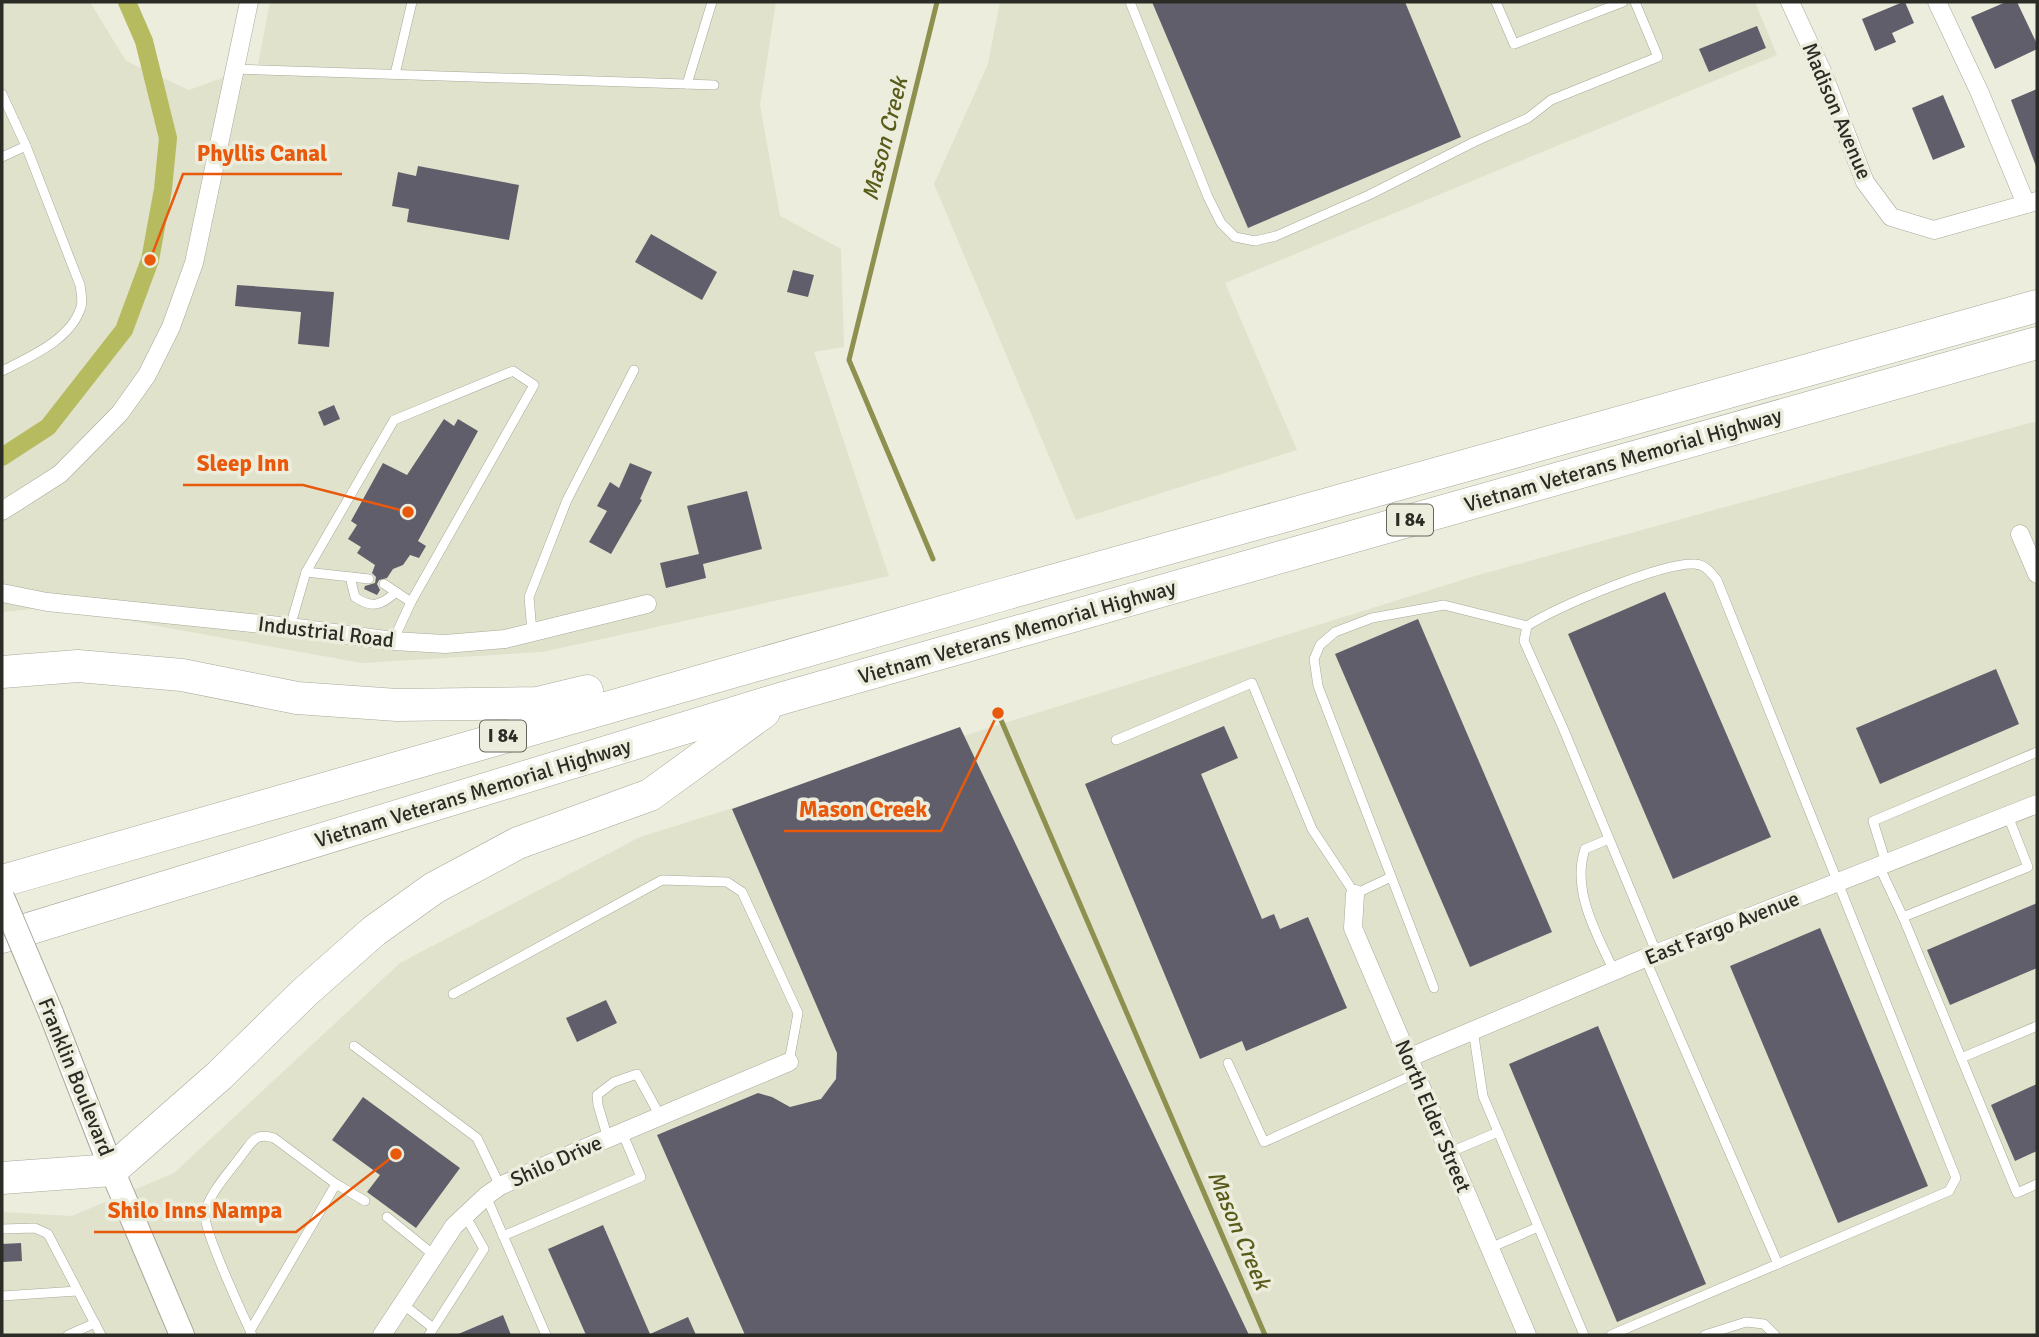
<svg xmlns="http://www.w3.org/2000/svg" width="2039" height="1337" font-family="Signika,sans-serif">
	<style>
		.built { fill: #e0e2cb }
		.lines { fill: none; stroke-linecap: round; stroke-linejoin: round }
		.stream { stroke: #8d904e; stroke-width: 5 }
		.canal { stroke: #b7bb60; stroke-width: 18 }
		.building { fill: #615e6c }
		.lane-casing { stroke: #a7a899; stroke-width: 10 }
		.street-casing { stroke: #a7a899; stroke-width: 19 }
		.secondary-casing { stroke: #a7a899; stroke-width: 26 }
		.highway-casing { stroke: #a7a899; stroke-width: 33 }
		.lane { stroke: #fff; stroke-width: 9 }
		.street { stroke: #fff; stroke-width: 18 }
		.secondary { stroke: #fff; stroke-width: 24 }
		.highway { stroke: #fff; stroke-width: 32 }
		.secondary-bridge-casing { stroke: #a7a899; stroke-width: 26; stroke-linecap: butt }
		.secondary-bridge { stroke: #fff; stroke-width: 24 }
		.labels { text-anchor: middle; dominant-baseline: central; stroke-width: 7; stroke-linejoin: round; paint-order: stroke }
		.shield { fill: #eceddd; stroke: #65665c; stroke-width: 2 }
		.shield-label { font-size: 19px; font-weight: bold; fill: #2b2c25 }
		.street-label { font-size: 21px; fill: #2b2c25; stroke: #eceddd }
		.water-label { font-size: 23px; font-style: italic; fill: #595b19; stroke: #eceddd }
		.leader { fill: none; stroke: #e8590c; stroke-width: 2.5 }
		.callout-dot { fill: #e8590c; stroke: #eceddd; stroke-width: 2.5 }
		.callout-label { font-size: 23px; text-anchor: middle; font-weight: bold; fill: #e8590c; stroke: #eceddd; stroke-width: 7; stroke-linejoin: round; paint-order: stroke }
	</style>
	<rect width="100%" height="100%" fill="#eceddd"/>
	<g class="built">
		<polygon points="2,2 90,2 126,61 189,90 258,65 270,2 776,2 760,105 780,216 841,249 844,347 814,352 889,576 542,652 362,663 53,607 2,612"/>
		<polygon points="1000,2 1755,2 1777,55 1225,283 1297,450 1076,520 934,184 988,64"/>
		<polygon points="2037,421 2037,1335 2,1335 2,1212 72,1216 174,1173 400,963 640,837 1475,576"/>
	</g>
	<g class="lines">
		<g class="stream">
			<polyline points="933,559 849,360 937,2"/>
			<polyline points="998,713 1265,1335"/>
		</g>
		<polyline class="canal" points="2,457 48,427 124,330 150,260 163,189 168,138 144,41 127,2"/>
	</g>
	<g class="building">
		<polygon points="1152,2 1405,2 1461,137 1248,228"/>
		<polygon points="1903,2 1905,2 1914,23 1892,33 1896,42 1875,51 1862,19"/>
		<polygon points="2006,2 2017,2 2037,44 2037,49 1995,69 1971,17"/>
		<polygon points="1757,26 1766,48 1709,72 1699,49"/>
		<polygon points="2037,89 2037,169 2011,100"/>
		<polygon points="1943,95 1965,147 1933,160 1912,108"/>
		<polygon points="418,166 519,185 509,240 407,222 409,209 392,206 398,172 416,176"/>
		<polygon points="651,234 717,272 702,300 635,262"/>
		<polygon points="793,270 814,275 808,297 787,292"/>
		<polygon points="237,285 334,292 329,347 298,344 301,312 235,306"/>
		<polygon points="334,405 340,419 324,426 318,412"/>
		<polygon points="444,419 454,426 458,419 478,431 418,541 426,546 419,558 410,555 403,565 393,569 387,578 379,580 377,584 380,590 377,595 364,589 365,586 375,583 376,577 372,573 375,565 357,553 361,547 348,539 357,525 351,521 383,463 407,475"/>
		<polygon points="630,463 652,472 640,499 642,500 611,554 589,542 607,511 597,506 610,482 619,488"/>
		<polygon points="747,491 762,549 703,564 706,578 666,588 660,563 699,554 687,506"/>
		<polygon points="1665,592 1771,837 1673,879 1568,634"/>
		<polygon points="1418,619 1552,932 1470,967 1335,654"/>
		<polygon points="1996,669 2019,724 1880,784 1856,728"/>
		<polygon points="1224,726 1238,758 1201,774 1262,919 1274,914 1280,929 1308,917 1347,1008 1246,1051 1242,1041 1200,1059 1085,784"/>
		<polygon points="960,727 1249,1335 745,1335 657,1135 758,1093 772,1097 790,1107 821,1099 836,1079 837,1053 732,809"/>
		<polygon points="2037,903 2037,968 1950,1005 1927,950"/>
		<polygon points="1820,928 1928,1186 1838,1223 1730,966"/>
		<polygon points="606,1000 617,1023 577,1042 566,1018"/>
		<polygon points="1598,1026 1706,1284 1617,1322 1509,1064"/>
		<polygon points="2037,1084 2037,1151 2015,1161 1991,1105"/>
		<polygon points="363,1097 460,1168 416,1228 367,1192 380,1175 332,1140"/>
		<polygon points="603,1225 650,1334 688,1317 696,1335 586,1335 548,1249"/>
		<polygon points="21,1243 22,1261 2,1262 2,1244"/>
		<polygon points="503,1315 511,1335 456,1335"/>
	</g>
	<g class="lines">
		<g class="lane-casing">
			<g id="lane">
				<polyline points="1130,2 1208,197 1221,223 1235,237 1255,241 1276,236 1369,195 1474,142 1528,118 1551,100 1658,57 1635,2"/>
				<polyline points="1496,2 1514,44 1623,2"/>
				<polyline points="235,69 714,85"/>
				<polyline points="395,74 412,2"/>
				<polyline points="687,84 712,2"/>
				<polyline points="2,94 26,146"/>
				<path d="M2,157L26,146L80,285C81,292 83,301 81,307C71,340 29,357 2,371"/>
				<polyline points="306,572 369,579"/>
				<path d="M350,577L355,597C372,609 382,605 396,592"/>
				<polyline points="384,584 411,602"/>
				<polyline points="290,627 306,572 394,420 513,371 534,385 411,602 393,641"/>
				<polyline points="532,632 529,597 567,500 634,370"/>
				<polyline points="1116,740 1252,683 1312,829 1355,894 1391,877"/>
				<path d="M1609,839L1585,849C1571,890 1597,935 1614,971"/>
				<polyline points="1886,863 1873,821 2037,752"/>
				<polyline points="1879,866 1903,917 2028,867 2008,816"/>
				<polyline points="1903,917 2017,1193 2037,1184"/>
				<polyline points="1645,958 1778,1264"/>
				<polyline points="1434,988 1318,686 1314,659 1320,645 1335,632 1372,618 1444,605 1527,626"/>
				<polyline points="453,994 662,880 727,882 742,892 798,1013 789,1062"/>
				<polyline points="1473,1030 1483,1096 1584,1335"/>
				<polyline points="354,1046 477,1138 500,1186"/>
				<polyline points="1961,1058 2037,1026"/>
				<polyline points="1228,1063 1264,1142 1415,1074"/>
				<polyline points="608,1139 598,1105 597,1095 614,1082 637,1074 660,1116"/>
				<polyline points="1448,1153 1498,1132"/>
				<polyline points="336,1184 365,1201"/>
				<polyline points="486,1196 546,1335"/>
				<polyline points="387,1217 435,1256"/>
				<polyline points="2,1229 35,1228 48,1234 101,1335"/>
				<polyline points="503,1236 641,1177 622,1132"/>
				<polyline points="1490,1248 1538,1227"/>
				<polyline points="2,1296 77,1291"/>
				<polyline points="404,1305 433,1328"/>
				<path d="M250,1331L336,1184L274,1138C255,1132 252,1142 241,1156C230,1171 206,1197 205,1215C204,1232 243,1315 252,1335"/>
				<polyline points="68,1335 95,1323"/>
				<polyline points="429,1335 484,1249 465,1215"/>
				<path d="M1611,1335L1949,1191L1956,1178L1717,580C1710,572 1706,565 1695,564C1662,562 1557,607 1527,626L1524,641L1563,728L1657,954"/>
				<polyline points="1705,1335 1746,1322 1764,1324 1775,1335"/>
			</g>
		</g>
		<g class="street-casing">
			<g id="street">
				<polyline points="1790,2 1822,71 1865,182 1891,217 1934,230 2037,201"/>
				<polyline points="1937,2 1979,91 2026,204"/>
				<polyline points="2,511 60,474 120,413 147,375 171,327 194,263 249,2"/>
				<polyline points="2020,534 2037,574"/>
				<polyline points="2,593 47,602 290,627 393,641 445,644 505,639 647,604"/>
				<polyline points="1355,894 1353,928 1527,1335"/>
				<polyline points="1408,1058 1645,958 2037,804"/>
				<polyline points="382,1335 454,1226 486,1196 500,1186 578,1151 789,1062"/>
			</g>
		</g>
		<g class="secondary-casing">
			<polyline id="secondary" points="51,1013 112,1170 182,1335"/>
		</g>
		<g class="highway-casing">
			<g id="highway">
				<polyline points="2,672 78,666 182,675 297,698 397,705 537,703 587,691"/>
				<polyline points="2,881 1005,594 2037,306"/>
				<polyline points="2,937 783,698 2037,343"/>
				<polyline points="2,1178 112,1170 220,1075 305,992 374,931 434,888 518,843 650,795 764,712"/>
			</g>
		</g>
		<use href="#lane" class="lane"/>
		<use href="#street" class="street"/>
		<use href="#secondary" class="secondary"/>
		<use href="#highway" class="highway"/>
		<g class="secondary-bridge-casing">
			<polyline id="secondary-bridge" points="2,897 51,1013"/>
		</g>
		<use href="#secondary-bridge" class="secondary-bridge"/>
	</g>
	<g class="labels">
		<g class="shield">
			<rect x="1387" y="504.5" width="46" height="31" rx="5"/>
			<rect x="480" y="720.5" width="46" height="31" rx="5"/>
		</g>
		<g class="shield-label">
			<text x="1410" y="520">I 84</text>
			<text x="503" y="736">I 84</text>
		</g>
		<g class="street-label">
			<text transform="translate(1837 111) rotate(67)">Madison Avenue</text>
			<text transform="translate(1623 460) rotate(-16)">Vietnam Veterans Memorial Highway</text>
			<text transform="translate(326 632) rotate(7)">Industrial Road</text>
			<text transform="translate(1017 632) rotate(-16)">Vietnam Veterans Memorial Highway</text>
			<text transform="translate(473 793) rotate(-17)">Vietnam Veterans Memorial Highway</text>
			<text transform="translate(1722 928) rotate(-22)">East Fargo Avenue</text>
			<text transform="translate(76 1077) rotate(68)">Franklin Boulevard</text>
			<text transform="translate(1433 1116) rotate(67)">North Elder Street</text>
			<text transform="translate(556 1161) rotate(-24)">Shilo Drive</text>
		</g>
		<g class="water-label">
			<text transform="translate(885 139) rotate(-76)">Mason Creek</text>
			<text transform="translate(1239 1230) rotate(67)">Mason Creek</text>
		</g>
	</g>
	<path class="leader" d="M150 260L183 174H342M408 512L303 485H183M998 713L941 831H784M396 1154L296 1232H94"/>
	<g class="callout-dot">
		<circle cx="150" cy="260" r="7"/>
		<circle cx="408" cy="512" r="7"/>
		<circle cx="998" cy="713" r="7"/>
		<circle cx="396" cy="1154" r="7"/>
	</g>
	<g class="callout-label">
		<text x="262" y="161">Phyllis Canal</text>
		<text x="243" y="471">Sleep Inn</text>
		<text x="863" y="817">Mason Creek</text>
		<text x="195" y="1218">Shilo Inns Nampa</text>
	</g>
	<rect width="2039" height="1337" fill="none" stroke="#2b2c25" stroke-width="7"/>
</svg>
